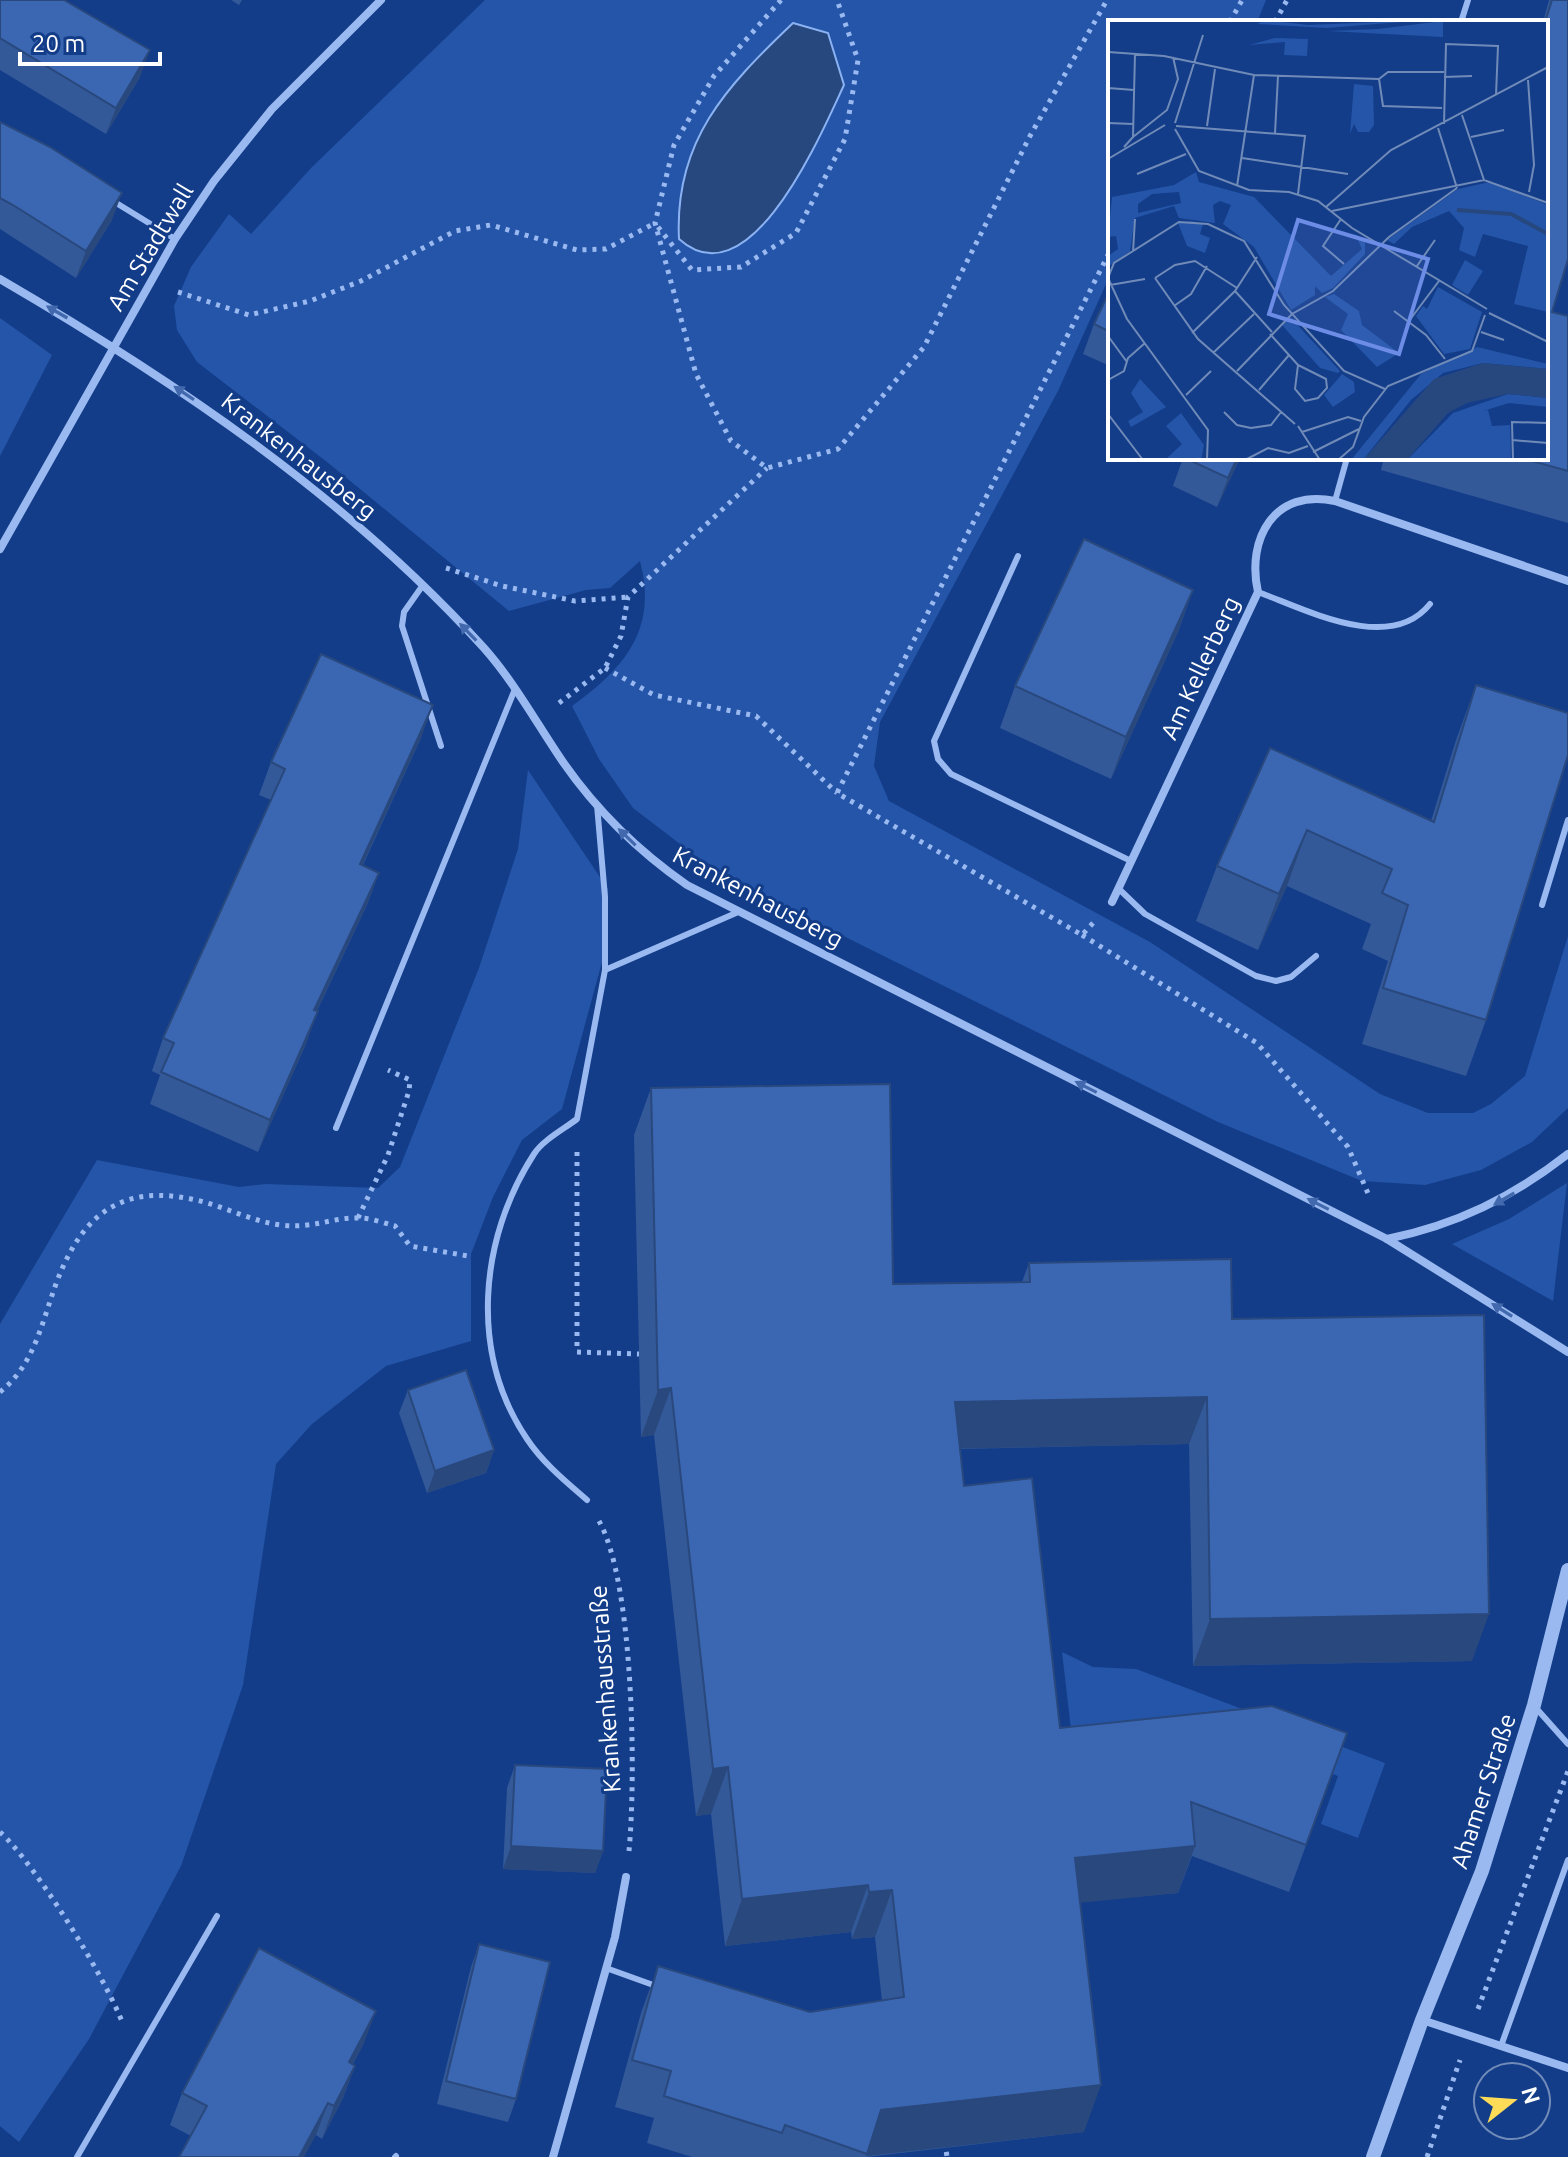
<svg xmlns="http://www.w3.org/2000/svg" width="1568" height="2157" font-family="Ubuntu,sans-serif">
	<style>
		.green { fill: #2555a8 }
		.water { fill: #27477f; stroke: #8bb3f3; stroke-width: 2 }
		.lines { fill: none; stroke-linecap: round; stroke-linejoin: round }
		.path { stroke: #99b9f0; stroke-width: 5; stroke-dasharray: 4 6; stroke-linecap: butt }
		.service { stroke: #99b9f0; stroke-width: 6 }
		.minor { stroke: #99b9f0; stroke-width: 8 }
		.tertiary { stroke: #99b9f0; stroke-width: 14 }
		.wall { fill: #335999 }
		.shaded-wall { fill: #29487d }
		.building { fill: #3b67b2; stroke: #29487d; stroke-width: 2 }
		.oneway { fill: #4268ad }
		.labels { text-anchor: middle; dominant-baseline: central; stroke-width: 6; stroke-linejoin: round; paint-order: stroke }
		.street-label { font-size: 24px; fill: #fff; stroke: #133d89 }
		.inset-river { fill: none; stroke: #27477f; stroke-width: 4 }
		.inset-road { fill: none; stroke: #718bb8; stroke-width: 2 }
		.view { fill: #6c8ce6; fill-opacity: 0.15; stroke: #6c8ce6; stroke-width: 4 }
		.inset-edge { fill: none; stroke: #fff; stroke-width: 4 }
	</style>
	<rect width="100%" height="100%" fill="#133d89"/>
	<g class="green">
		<path d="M485,0H1266L1257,22H1110V275L1058,391L880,722L874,766L889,801L1150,942L1380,1094L1428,1113H1473L1491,1104L1525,1076L1568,936V1108L1532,1142L1481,1170L1425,1185L1362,1181L1218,1122L793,911L697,857L633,808L599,759L572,706C625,668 658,629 640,561L610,588L586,590L509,611L327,462L197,362L177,330L174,306L191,267L229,214L251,234L312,167Z"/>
		<polygon points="0,318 52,355 0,456"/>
		<polygon points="528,770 608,889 602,962 562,1109 522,1140 493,1197 471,1254 471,1341 386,1366 312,1424 276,1464 243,1685 181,1866 89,2039 19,2142 0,2126 0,1324 97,1160 239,1187 266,1184 378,1188 400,1167 479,968 518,849"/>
		<polygon points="1567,1183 1553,1301 1452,1244 1509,1219"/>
		<polygon points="1062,1652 1093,1667 1136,1669 1385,1763 1358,1838 1321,1824 1338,1776 1256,1746 1075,1764"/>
	</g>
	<path class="water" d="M793,23L828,33L844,85C821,134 750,303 679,239C674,141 726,87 793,23Z"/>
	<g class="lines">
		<g class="path">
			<polyline points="781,0 714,76 674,145 655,223 696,374 731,441 767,468 838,449 924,347 1030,136 1107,0"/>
			<polyline points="1230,22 1242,0"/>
			<polyline points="1275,22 1287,0"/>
			<polyline points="658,227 692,270 741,267 796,233 845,139 858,60 837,0"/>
			<polyline points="178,292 249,315 310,301 361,281 455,231 491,225 577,250 606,249 655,223"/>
			<polyline points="446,568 502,586 575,601 628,597"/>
			<polyline points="605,668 654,695 756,716 837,793"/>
			<polyline points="559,703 605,668 621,636 628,597 767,468"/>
			<polyline points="1093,923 1082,935 837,793 1110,251"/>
			<polyline points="1082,935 1257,1043 1348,1147 1370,1198"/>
			<polyline points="577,1152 577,1352 639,1354"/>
			<polyline points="358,1218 388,1155 409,1091 410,1080 388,1070"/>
			<path d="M0,1392C39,1361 43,1312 62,1269C91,1202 136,1184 204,1202C229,1209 255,1222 281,1225C314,1229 332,1217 359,1218C371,1218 384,1223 395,1226L410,1246L468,1256"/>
			<path d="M599,1521C634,1583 636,1778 629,1851"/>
			<path d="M0,1832C36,1865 105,1977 123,2024"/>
			<polyline points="1478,2009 1568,1771"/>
			<polyline points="945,2142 947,2157"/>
			<polyline points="1427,2157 1460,2060"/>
		</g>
		<g class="service">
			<polyline points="1461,22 1468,0"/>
			<polyline points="113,201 175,239"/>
			<polyline points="1335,501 1347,458"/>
			<polyline points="1018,556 934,741 938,759 951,774 1131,861"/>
			<polyline points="423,585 404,612 402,626 441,746"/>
			<path d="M1258,592C1307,610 1390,654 1430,604"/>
			<polyline points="1118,888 1145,914 1256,976 1276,981 1291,977 1316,956"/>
			<polyline points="1542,905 1568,820"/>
			<polyline points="605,970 736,913"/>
			<polyline points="336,1128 515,689"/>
			<path d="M587,1500C565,1481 543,1463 527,1439C469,1353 479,1239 534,1154C543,1140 564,1129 577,1119L605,970V897L597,805"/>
			<polyline points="1536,1708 1568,1744"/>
			<polyline points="606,1968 656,1986"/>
			<polyline points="1501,2046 1568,1860"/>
			<polyline points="77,2157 217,1916"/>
			<polyline points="395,2157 396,2156"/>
		</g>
		<g class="minor">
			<path d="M0,279C175,381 347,497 484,648C515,683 537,724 563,762C597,811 638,851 687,885L1387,1239L1568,1352"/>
			<polyline points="0,549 175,239 214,181 272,109 381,0"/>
			<path d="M1112,902L1258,592C1246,538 1275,488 1335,501L1568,581"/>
			<path d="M1387,1239C1456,1225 1513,1197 1568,1154"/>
			<polyline points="1422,2020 1568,2068"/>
			<polyline points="553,2157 615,1937 626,1877"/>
		</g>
		<polyline class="tertiary" points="1373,2157 1422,2020 1482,1871 1534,1705 1568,1570"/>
	</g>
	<g class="wall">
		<polygon points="0,0 140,77 106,134 0,70"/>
		<polygon points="231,0 242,0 239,5"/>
		<polygon points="1549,0 1568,0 1552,312 1568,316 1568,523 1381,470 1384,458 1546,458 1546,22 1543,22"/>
		<polygon points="0,122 112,220 76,278 0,229"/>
		<polygon points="1110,290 1110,366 1083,354 1094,324"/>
		<polygon points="1183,458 1240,458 1217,507 1173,486"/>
		<polygon points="1193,590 1178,632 1111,779 1000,728 1015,686"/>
		<polygon points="1476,685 1486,1020 1466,1076 1362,1044 1388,961 1362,949 1371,924 1287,886 1258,950 1196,921 1217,866 1270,748 1431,821 1456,740"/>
		<polygon points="421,738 363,865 379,873 367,905 317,1011 306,1044 258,1152 150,1104 160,1075 152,1071 163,1038 271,800 259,795 271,762"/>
		<polygon points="651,1088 893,1284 1022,1282 1029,1263 1232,1319 1472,1661 1193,1666 1189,1444 960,1449 964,1486 1060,1728 1347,1733 1289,1892 1192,1856 1178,1893 1080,1902 1084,2132 866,2157 692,2157 647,2143 654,2118 615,2107 641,2013 658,1966 810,2012 882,2001 875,1937 852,1939 851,1932 725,1946 711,1814 696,1816 654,1435 641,1437 634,1135"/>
		<polygon points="408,1390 494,1450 486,1473 427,1493 399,1413"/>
		<polygon points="515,1765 603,1851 595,1873 503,1869 507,1788"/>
		<polygon points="479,1944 516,2099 508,2122 437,2104 471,1967"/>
		<polygon points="364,2043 353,2064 355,2066 343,2098 322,2139 316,2135 191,2136 170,2125 182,2093"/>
	</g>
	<g class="shaded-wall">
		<polygon points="150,50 140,77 106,134 116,108"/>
		<polygon points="122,193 112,220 76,278 86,251"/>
		<polygon points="1237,458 1240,458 1217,507 1228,478"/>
		<polygon points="1193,590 1178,632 1111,779 1126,737"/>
		<polygon points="433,705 421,738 348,896 360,864"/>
		<polygon points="1307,830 1287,886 1258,950 1279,894"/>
		<polygon points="379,873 367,905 302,1042 314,1010"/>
		<polygon points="318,1011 306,1044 258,1152 270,1120"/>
		<polygon points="671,1388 654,1435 641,1437 658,1390"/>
		<polygon points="1207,1397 1189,1444 938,1449 955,1402"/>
		<polygon points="494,1450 486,1473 427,1493 435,1471"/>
		<polygon points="1489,1614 1472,1661 1193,1666 1210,1619"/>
		<polygon points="728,1767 711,1814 696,1816 713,1769"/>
		<polygon points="511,1846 603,1851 595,1873 503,1869"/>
		<polygon points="1195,1846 1178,1893 1058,1905 1075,1858"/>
		<polygon points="868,1885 851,1932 725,1946 742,1899"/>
		<polygon points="892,1890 875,1937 852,1939 869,1892"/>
		<polygon points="376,2011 364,2043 337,2095 349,2062"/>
		<polygon points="355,2066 343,2098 322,2139 334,2106"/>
		<polygon points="1101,2085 1084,2132 866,2156 881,2110"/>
		<polygon points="328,2103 316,2135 304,2157 299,2157"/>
	</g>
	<g class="building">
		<polygon points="0,0 64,0 150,50 116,108 0,38"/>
		<polygon points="1552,0 1568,0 1568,259 1552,312 1568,316 1568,471 1521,458 1546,458 1545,22"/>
		<polygon points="0,122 50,147 122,193 86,251 13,205 0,198"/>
		<polygon points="1110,290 1110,332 1094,324"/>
		<polygon points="1185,458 1237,458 1228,478"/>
		<polygon points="1084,539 1193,590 1126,737 1015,686"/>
		<polygon points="321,654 433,705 360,864 379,873 314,1010 318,1011 270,1120 161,1072 174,1043 163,1038 285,769 271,762"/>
		<polygon points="1476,685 1568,713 1568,755 1486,1020 1383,988 1408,905 1382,893 1392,869 1307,830 1279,894 1217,866 1270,748 1434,822"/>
		<polygon points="890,1084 893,1284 1030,1282 1029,1263 1231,1259 1232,1319 1484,1315 1489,1614 1210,1619 1207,1397 955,1402 964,1486 1032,1478 1060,1728 1272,1706 1347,1733 1306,1845 1191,1802 1195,1846 1075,1858 1101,2085 881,2110 867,2154 785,2125 782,2133 664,2096 671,2071 632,2060 658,1966 810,2012 904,1997 892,1890 869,1892 868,1885 742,1899 728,1767 713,1769 671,1388 658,1390 651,1088"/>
		<polygon points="466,1370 494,1450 435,1471 408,1390"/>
		<polygon points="515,1765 607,1769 603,1851 511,1846"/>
		<polygon points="479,1944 550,1962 516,2099 446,2081"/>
		<polygon points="259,1948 376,2011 349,2062 355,2066 334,2106 328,2103 299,2157 179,2157 207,2106 182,2093"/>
	</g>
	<defs><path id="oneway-solid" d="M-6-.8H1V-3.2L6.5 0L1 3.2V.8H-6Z" transform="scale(2)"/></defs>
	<g class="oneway">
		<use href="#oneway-solid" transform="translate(57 312) rotate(-150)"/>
		<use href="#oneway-solid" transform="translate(184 393) rotate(-146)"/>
		<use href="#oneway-solid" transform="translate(468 632) rotate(-134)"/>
		<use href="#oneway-solid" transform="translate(627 837) rotate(-136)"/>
		<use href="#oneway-solid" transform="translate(1086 1087) rotate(-153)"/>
		<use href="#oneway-solid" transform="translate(1504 1199) rotate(150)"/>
		<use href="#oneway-solid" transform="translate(1318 1204) rotate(-153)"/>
		<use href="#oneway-solid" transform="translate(1502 1310) rotate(-148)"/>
	</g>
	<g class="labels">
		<g class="street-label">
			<text transform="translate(150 247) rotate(-59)">Am Stadtwall</text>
			<text transform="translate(299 456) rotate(38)">Krankenhausberg</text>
			<text transform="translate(1200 668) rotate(-65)">Am Kellerberg</text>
			<text transform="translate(758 897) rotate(28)">Krankenhausberg</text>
			<text transform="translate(605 1689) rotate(-94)">Krankenhausstraße</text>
			<text transform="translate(1483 1791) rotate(-72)">Ahamer Straße</text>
		</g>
	</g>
	<g transform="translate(1108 20)">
		<rect width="440" height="440" fill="#133d89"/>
		<path d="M158,0L200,5L318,0L219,8L149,4ZM335,1V17L220,11L270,9ZM167,18L200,19L199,36L176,35L177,22L141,25ZM246,64L265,66L266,105L261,112H250L246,104L242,114ZM88,152L91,162L146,177L223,256L254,229L247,214L257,221V234L225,268L214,273L207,266V275L183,290L146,227L115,204L123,185L112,181L105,185L107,203L71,198L66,186L27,198L22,231L0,247V236L10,229L8,216L0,217L4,177L66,165ZM71,172L73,183L30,193V184L44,174ZM382,162L440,185V292L406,284L420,226L375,214L367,237L351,230L356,208L341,191L304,207L286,224L279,220L350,169ZM84,201L95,204L92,214L102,218L97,233L79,226L70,203ZM357,240L375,251L360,275L344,265ZM330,267L374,292L362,329L336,334L308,296L315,286L319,289ZM226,274L251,291L254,305L291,333L269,347L233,310L240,294L217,277ZM183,298L232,351L230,353L212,348L174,305ZM369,327L440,344V349L375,343L335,353L303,380L255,440H243L313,354ZM234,354L246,362L247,372L225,387L216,375ZM32,359L58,387L23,407L20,401L35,392L23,373ZM400,374L440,378V387L401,383L375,391L380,390L384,406L402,405L403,440H299L345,393ZM73,393L96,425L93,440H57L74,424L58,406Z" fill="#2555a8" fill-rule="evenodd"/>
		<path d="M375,343L440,349V378L400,374L359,383L340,393L299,440H255L326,359Z" fill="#27477f"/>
		<path class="inset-river" d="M349,190L403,194L440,214"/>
		<path class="inset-road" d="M186,0H222M0,32L56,36L146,55L271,59M336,57L364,56M271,59L275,86L334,88M271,59L280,52H336M420,60L426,145L421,172M0,68L26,70M354,95L376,160M0,103L25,104M67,103L95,15M336,104L338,24L390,26L388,75M68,106L197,116L190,174M99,106L107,49M330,108L349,168M67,109L91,151L141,170L181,172L210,181L244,208L379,289M167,113L170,56M25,117L59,90L70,59L65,37M363,117L396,110M16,127L25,117L27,33M134,138L240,154M0,139L57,105M29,154L78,134M129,166L146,55M218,187L283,130L440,47M224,191L376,160L440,183M233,199L215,226L236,244M25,232L27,199M309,246L327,220M47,258L90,319L187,404M47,258L67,245L87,241L129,268M2,265L37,259M127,271L164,312M66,286L83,274L99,246M286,291L318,315L337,339M381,293L440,322M301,301L331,261M373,312L396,320M84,313L127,271L149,237M162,314L190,345M0,316L19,342M105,333L146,294M190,345L218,359L219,368L210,378L197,381L187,369ZM129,351L184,294L225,271L281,217L349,168M0,360L16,351L20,338L37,323M151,370L181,335M78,375L103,351M116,392L129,405L143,408L163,405L173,392M0,394L35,440M190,406L212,440M194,412L240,397L253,401M404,420L440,423M205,432L251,409M99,440L100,410L19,299L0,258L6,243L71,202L100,204L136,221L176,285L236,351L277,369M137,440L160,428L181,433L200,426M230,440L245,427L256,397L280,366L364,331L377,295M405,440L404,402L440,403"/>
		<path class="view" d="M190,200L320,239L291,334L161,294Z"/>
		<rect width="440" height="440" class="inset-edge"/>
	</g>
	<g transform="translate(1512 2101) rotate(73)"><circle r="38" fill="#133d89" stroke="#718bb8" stroke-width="2"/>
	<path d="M0-6L14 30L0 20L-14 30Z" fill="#ffdc58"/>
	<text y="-12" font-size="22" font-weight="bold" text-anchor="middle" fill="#ffffff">N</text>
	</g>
	<path d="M20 52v12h140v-12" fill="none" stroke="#ffffff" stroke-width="4"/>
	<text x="32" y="52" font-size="24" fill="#ffffff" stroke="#133d89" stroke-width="6" paint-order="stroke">20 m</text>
</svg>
